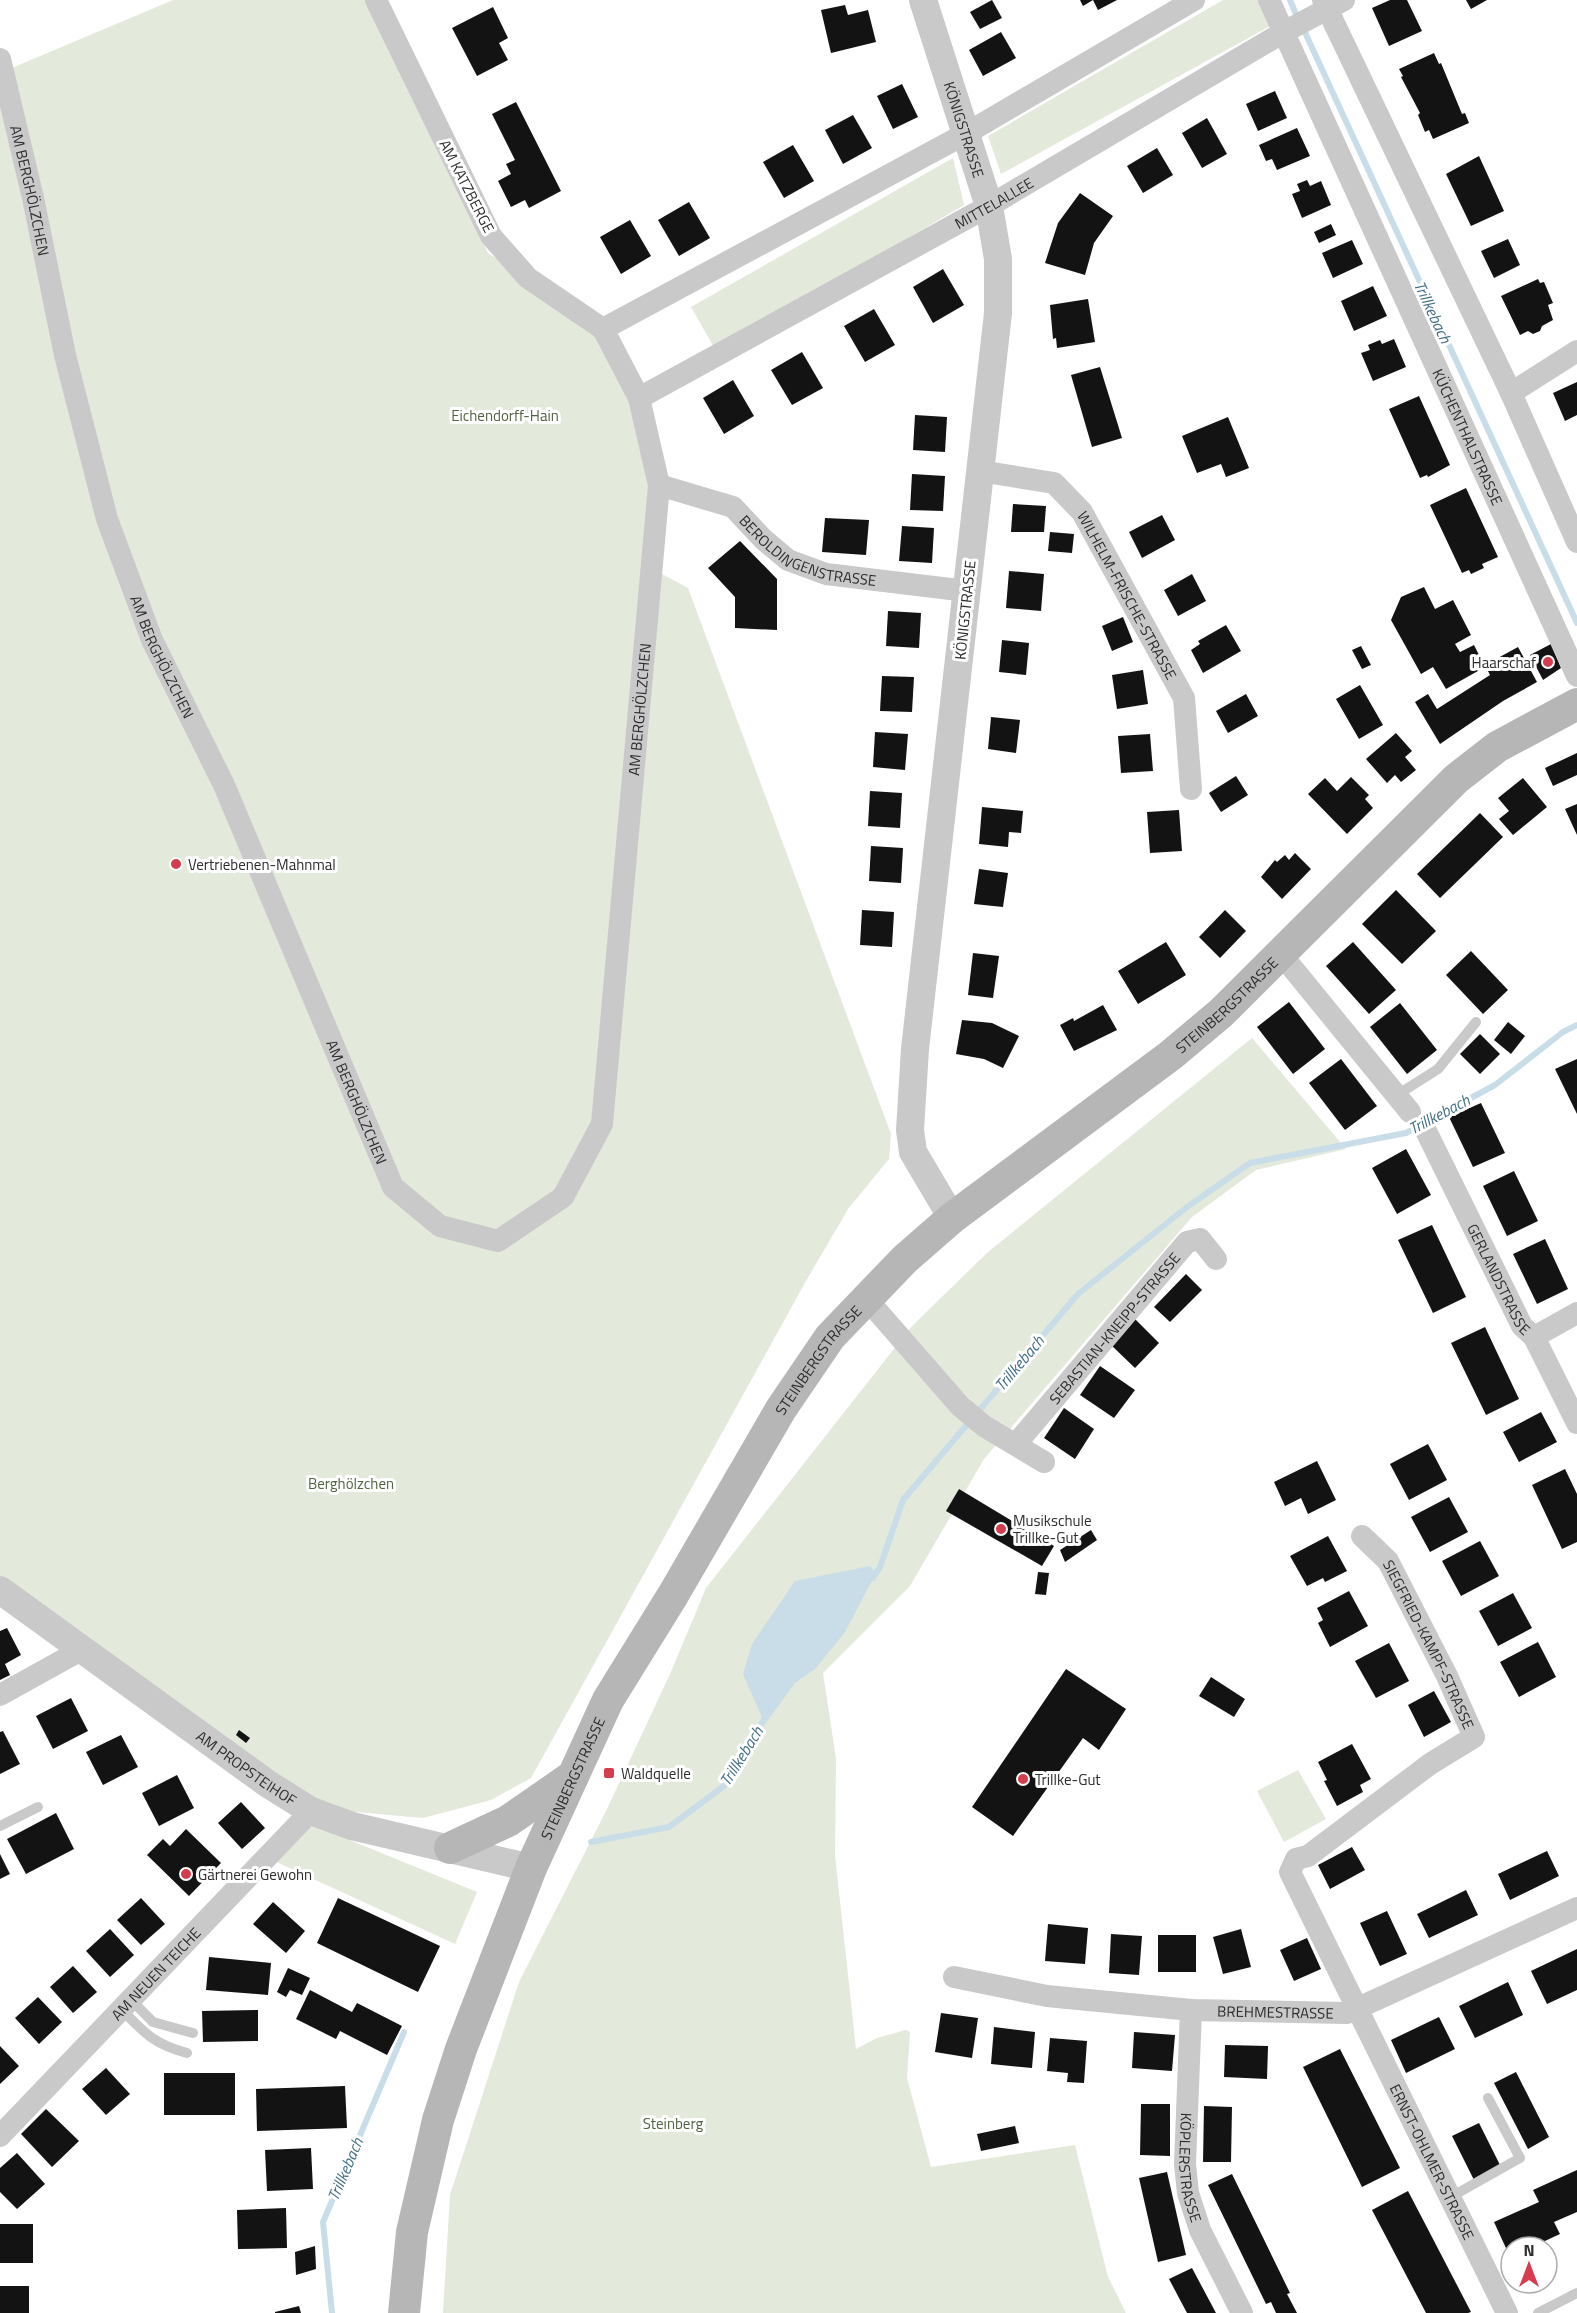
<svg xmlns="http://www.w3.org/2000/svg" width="1577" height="2313" font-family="'Titillium Web',sans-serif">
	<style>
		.green { fill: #e3e9db }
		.water { fill: #c8dde7 }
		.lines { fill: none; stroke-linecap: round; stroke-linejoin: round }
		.stream { stroke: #c8dde7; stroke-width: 6 }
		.building { fill: #131313 }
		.service { stroke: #c9c9c9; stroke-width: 10 }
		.minor { stroke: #c9c9c9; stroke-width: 22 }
		.tertiary { stroke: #c9c9c9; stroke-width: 28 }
		.secondary { stroke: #b6b6b6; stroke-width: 32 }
		.poi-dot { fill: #d53d4f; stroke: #fff; stroke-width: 2 }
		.labels { text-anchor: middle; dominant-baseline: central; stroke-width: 6; stroke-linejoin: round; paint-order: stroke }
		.street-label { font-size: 15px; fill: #2c2c2c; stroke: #fff }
		.park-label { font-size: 15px; fill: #51633e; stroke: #fff }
		.poi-label { font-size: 15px; fill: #2c2c2c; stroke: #fff; text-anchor: start }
		.water-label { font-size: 16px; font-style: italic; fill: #426f86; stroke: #fff }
	</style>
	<rect width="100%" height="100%" fill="#fff"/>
	<g class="green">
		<polygon points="173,0 367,0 440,148 488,253 602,331 638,399 657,486 651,568 688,588 891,1134 889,1159 848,1209 806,1281 531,1778 491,1800 423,1818 322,1809 0,1600 0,73"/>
		<polygon points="1223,0 1259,0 1272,25 1001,174 988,136"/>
		<polygon points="953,158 964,205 716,351 691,307"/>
		<polygon points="1252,1038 1346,1149 1256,1170 1192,1217 984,1459 910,1586 823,1673 836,1759 835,1855 856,2049 877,2038 906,2030 910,2032 907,2078 931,2167 1075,2145 1108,2277 1126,2313 443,2313 450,2195 519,1982 607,1809 670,1674 706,1588 912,1326 988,1252"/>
		<polygon points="1298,1770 1326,1819 1284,1842 1257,1791"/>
		<polygon points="308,1823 477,1892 455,1944 272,1860"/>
	</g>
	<polygon class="water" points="870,1566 876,1573 845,1632 815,1669 795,1683 765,1724 743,1674 752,1644 795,1581"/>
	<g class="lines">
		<g class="stream">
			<polyline points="1290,0 1298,19"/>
			<polyline points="1303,28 1577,623"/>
			<polyline points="977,1413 1078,1294 1187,1207 1250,1163 1406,1133 1495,1085 1563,1032 1577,1025"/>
			<polyline points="873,1578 880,1567 903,1500 970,1421"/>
			<polyline points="591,1842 669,1827 724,1786 766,1716"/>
			<polyline points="332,2313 323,2222 404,2032"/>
		</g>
	</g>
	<g class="building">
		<polygon points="992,0 1002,18 980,29 970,12"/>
		<polygon points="1080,0 1117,0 1098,10 1093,0 1083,6"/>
		<polygon points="1390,0 1407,0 1422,31 1389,46 1372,8"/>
		<polygon points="1466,0 1487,0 1471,9"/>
		<polygon points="845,5 848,15 868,10 876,42 831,53 821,10"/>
		<polygon points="493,7 508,38 499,43 508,60 477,76 452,28"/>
		<polygon points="1001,32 1016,58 983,76 969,50"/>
		<polygon points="1434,53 1439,64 1441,63 1462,114 1465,113 1469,123 1433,139 1429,130 1425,132 1418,115 1420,113 1401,77 1403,76 1399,69"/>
		<polygon points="902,84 918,117 893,129 877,96"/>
		<polygon points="1275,91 1287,118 1258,131 1246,104"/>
		<polygon points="516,102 561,191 529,208 525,200 511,207 498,181 511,174 506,164 515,160 492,114"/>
		<polygon points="853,115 872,148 843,164 825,130"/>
		<polygon points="1207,118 1227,154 1202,168 1182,133"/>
		<polygon points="1297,128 1310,156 1277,170 1272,159 1266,161 1259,145"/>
		<polygon points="793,145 814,181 784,198 763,162"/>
		<polygon points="1157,148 1173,175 1143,193 1127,166"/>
		<polygon points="1479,156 1504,211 1471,226 1446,174"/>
		<polygon points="1307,180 1310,186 1321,181 1331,205 1302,218 1292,194 1300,191 1297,184"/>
		<polygon points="1080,193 1113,216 1094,243 1085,275 1045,263 1058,223"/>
		<polygon points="689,202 710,238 679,256 658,220"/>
		<polygon points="630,220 651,256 621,274 600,237"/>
		<polygon points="1331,224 1336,235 1319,243 1314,232"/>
		<polygon points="1508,239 1520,265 1494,278 1481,251"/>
		<polygon points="1352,240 1363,264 1333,278 1322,253"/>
		<polygon points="943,269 964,305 933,323 913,287"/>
		<polygon points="1538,279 1540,283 1544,282 1553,303 1548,305 1553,320 1542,326 1540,331 1533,334 1528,331 1520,335 1501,296"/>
		<polygon points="1373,286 1387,316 1354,331 1341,301"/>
		<polygon points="1088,299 1095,342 1057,348 1056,338 1053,339 1050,305"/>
		<polygon points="874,309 895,345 865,362 844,326"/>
		<polygon points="1394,339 1406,367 1373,381 1361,353 1370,350 1368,345 1380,340 1382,344"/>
		<polygon points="802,352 823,388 792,405 771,370"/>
		<polygon points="1100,367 1122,438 1092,447 1071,375"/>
		<polygon points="733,380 754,416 724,434 703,398"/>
		<polygon points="1577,382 1577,415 1565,421 1553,393"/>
		<polygon points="1419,396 1450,465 1428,477 1427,475 1420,478 1389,409"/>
		<polygon points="915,415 947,417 945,452 913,450"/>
		<polygon points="1228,417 1249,468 1226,477 1221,464 1197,473 1182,436"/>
		<polygon points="912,474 945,476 943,511 910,510"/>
		<polygon points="1466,488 1498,557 1482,564 1484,568 1471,574 1469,570 1462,573 1430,505"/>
		<polygon points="1013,504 1046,506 1044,532 1011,532"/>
		<polygon points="1162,515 1175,540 1142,558 1129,532"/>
		<polygon points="825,518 869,520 866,555 822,552"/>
		<polygon points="902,526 934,528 932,563 899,561"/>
		<polygon points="1050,532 1074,534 1072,553 1048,551"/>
		<polygon points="740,541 777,579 777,630 735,628 735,597 708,568"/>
		<polygon points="1009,571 1044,574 1041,611 1006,608"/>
		<polygon points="1192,574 1206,601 1178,616 1164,590"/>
		<polygon points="1424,587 1435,609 1453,600 1471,635 1455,644 1460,652 1474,645 1485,667 1446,689 1433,667 1421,674 1391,620 1401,597"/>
		<polygon points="888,611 921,613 919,648 886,646"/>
		<polygon points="1123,617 1133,642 1112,651 1102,626"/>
		<polygon points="1226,625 1241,651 1203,673 1191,650 1200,644 1198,641"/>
		<polygon points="1002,640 1029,643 1026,675 999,672"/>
		<polygon points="1551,644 1561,668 1543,680 1530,655"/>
		<polygon points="1361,646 1371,665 1362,669 1352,650"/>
		<polygon points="1518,647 1537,682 1503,701 1440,744 1415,702 1428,694 1437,709 1490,675 1485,665"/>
		<polygon points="1143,670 1148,704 1117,709 1112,675"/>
		<polygon points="882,676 914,677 912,712 880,711"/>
		<polygon points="1360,685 1383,725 1359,739 1336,699"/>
		<polygon points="1246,694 1258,716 1228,733 1216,711"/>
		<polygon points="991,717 1020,720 1016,753 988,749"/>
		<polygon points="875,732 908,734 905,770 873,767"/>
		<polygon points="1396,733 1412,751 1405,757 1416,770 1401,782 1395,775 1387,783 1366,759"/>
		<polygon points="1150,734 1153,771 1121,773 1118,736"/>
		<polygon points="1577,753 1577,775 1553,786 1545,768"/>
		<polygon points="1236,776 1248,795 1221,812 1209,793"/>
		<polygon points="1351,777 1369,795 1365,799 1373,808 1347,834 1308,794 1325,778 1337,791"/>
		<polygon points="1523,778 1547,807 1513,835 1499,819 1509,811 1498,798"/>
		<polygon points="870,791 902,793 900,828 868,826"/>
		<polygon points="1577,804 1577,835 1565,809"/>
		<polygon points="982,807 1023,811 1021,833 1009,832 1008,847 979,844"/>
		<polygon points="1179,810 1182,851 1150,853 1147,812"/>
		<polygon points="1480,813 1503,837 1440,898 1417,874"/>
		<polygon points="871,846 903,848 901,883 869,881"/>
		<polygon points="1295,853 1311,869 1282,899 1261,877 1275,860 1277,862 1285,855 1289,860"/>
		<polygon points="979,869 1008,873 1003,907 974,904"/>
		<polygon points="1396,890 1436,931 1402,964 1362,924"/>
		<polygon points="862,910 894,912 892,947 860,945"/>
		<polygon points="1225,910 1246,931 1220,958 1199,937"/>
		<polygon points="1166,942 1186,975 1138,1004 1118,971"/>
		<polygon points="1353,942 1396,990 1369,1014 1326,966"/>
		<polygon points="1471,951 1508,990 1483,1014 1446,975"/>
		<polygon points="973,953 999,956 993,998 968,995"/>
		<polygon points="1289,1002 1325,1049 1293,1074 1257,1027"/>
		<polygon points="1400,1003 1437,1050 1407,1074 1370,1027"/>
		<polygon points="1103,1005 1117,1030 1074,1051 1060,1025 1073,1018 1074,1021"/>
		<polygon points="962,1020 992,1023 1019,1036 1003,1068 984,1059 956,1054"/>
		<polygon points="1508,1022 1525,1036 1511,1054 1494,1040"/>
		<polygon points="1480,1034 1500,1054 1480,1074 1460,1054"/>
		<polygon points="1341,1059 1377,1106 1345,1130 1309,1083"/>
		<polygon points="1577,1059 1577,1114 1555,1069"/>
		<polygon points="1481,1103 1505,1153 1473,1167 1449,1117"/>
		<polygon points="1406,1149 1431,1195 1397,1214 1372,1168"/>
		<polygon points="1514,1171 1538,1221 1507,1236 1483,1186"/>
		<polygon points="1432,1225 1466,1297 1433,1313 1398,1240"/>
		<polygon points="1545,1239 1568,1289 1537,1304 1513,1254"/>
		<polygon points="1186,1274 1202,1290 1170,1322 1154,1307"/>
		<polygon points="1135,1319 1159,1343 1135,1368 1110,1344"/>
		<polygon points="1485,1327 1519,1399 1486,1415 1451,1343"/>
		<polygon points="1100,1366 1135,1390 1114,1418 1080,1395"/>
		<polygon points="1064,1408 1094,1429 1075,1459 1044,1438"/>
		<polygon points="1541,1412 1557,1442 1519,1462 1503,1432"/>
		<polygon points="1428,1444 1447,1480 1409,1500 1390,1464"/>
		<polygon points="1317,1461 1336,1500 1308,1514 1301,1498 1285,1506 1274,1482"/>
		<polygon points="1565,1469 1577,1494 1577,1542 1562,1549 1532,1485"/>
		<polygon points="959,1489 1054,1546 1042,1566 946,1511"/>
		<polygon points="1449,1497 1468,1532 1430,1552 1411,1517"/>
		<polygon points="1091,1530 1097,1540 1065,1562 1060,1550"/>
		<polygon points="1328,1536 1347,1571 1325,1582 1323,1578 1307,1586 1290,1556"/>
		<polygon points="1480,1541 1499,1576 1461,1596 1442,1561"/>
		<polygon points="1038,1572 1049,1573 1046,1595 1035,1594"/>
		<polygon points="1349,1591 1368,1626 1330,1647 1318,1623 1323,1620 1317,1608"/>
		<polygon points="1513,1593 1532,1628 1498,1646 1479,1611"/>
		<polygon points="7,1628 21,1655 5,1664 10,1675 0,1680 0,1631"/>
		<polygon points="1538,1642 1556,1677 1519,1697 1500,1662"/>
		<polygon points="1389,1643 1409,1681 1376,1698 1355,1661"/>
		<polygon points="1066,1669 1126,1709 1099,1750 1083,1738 1013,1836 972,1807"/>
		<polygon points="1211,1677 1245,1699 1234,1717 1199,1696"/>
		<polygon points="1434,1691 1451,1722 1424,1737 1408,1705"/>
		<polygon points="71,1698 88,1731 53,1749 36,1716"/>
		<polygon points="239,1730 250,1738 246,1743 236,1735"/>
		<polygon points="3,1731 20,1764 0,1774 0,1732"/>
		<polygon points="121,1735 138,1767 103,1785 86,1752"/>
		<polygon points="1352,1744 1371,1779 1360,1785 1363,1792 1337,1806 1324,1781 1327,1780 1318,1762"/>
		<polygon points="177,1775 194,1808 159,1826 142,1793"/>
		<polygon points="241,1802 265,1828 242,1849 218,1823"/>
		<polygon points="56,1813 74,1849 26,1874 7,1839"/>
		<polygon points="186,1829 221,1863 189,1896 147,1855 163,1839 170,1846"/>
		<polygon points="1352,1847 1365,1870 1330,1889 1318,1865"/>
		<polygon points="1547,1851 1559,1876 1510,1900 1498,1874"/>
		<polygon points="0,1854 10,1874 0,1879"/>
		<polygon points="1466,1890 1478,1915 1429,1938 1417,1914"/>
		<polygon points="141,1898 165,1924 141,1945 117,1920"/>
		<polygon points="338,1898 440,1946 418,1992 317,1943"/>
		<polygon points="273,1902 305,1931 286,1953 253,1924"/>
		<polygon points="1387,1911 1407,1954 1380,1966 1360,1923"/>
		<polygon points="1048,1924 1088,1928 1085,1964 1045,1961"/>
		<polygon points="110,1929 134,1955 110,1977 86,1951"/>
		<polygon points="1241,1929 1251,1967 1223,1974 1213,1937"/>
		<polygon points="1111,1934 1142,1936 1139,1975 1109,1973"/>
		<rect x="1158" y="1935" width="38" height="37"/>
		<polygon points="1307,1938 1321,1969 1294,1981 1280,1950"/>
		<polygon points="1577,1949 1577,1990 1547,2004 1531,1971"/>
		<polygon points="209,1957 271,1963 268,1995 206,1990"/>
		<polygon points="73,1966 97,1992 73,2013 50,1987"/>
		<polygon points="288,1968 310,1978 302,1995 290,1990 286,1997 277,1992"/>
		<polygon points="1508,1982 1523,2015 1475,2038 1459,2006"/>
		<polygon points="310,1990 352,2012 357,2003 402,2026 387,2055 340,2031 336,2039 296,2019"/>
		<polygon points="38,1997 62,2022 39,2044 15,2018"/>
		<polygon points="258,2010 258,2041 203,2042 202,2011"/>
		<polygon points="941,2013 978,2018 972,2058 935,2052"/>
		<polygon points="1439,2017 1455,2049 1406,2073 1391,2040"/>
		<polygon points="994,2027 1035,2032 1032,2068 991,2064"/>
		<polygon points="1134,2032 1175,2035 1172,2071 1132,2068"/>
		<polygon points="1050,2038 1087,2041 1084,2083 1067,2082 1068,2073 1047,2071"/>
		<polygon points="1225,2045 1268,2046 1267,2079 1224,2077"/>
		<polygon points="0,2046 19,2066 0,2084"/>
		<polygon points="1340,2049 1400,2168 1362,2187 1303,2067"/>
		<polygon points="106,2068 130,2094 106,2115 82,2089"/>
		<polygon points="1516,2072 1549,2137 1528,2149 1494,2083"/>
		<rect x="164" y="2073" width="71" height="42"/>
		<polygon points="345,2086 347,2128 257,2131 256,2089"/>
		<polygon points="1141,2104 1170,2104 1170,2156 1140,2155"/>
		<polygon points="1204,2106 1232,2107 1231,2162 1203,2162"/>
		<polygon points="46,2109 79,2141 52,2167 21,2134"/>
		<polygon points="1479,2123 1501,2167 1474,2180 1452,2136"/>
		<polygon points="1015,2126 1019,2143 981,2151 977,2134"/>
		<polygon points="311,2148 313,2189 267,2191 265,2150"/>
		<polygon points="17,2153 45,2184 17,2209 0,2192 0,2168"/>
		<polygon points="1577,2170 1577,2212 1554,2222 1560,2234 1532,2247 1511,2247 1511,2259 1494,2222 1539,2202 1533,2190"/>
		<polygon points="1167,2172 1186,2255 1158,2262 1139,2178"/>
		<polygon points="1232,2174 1290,2293 1287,2294 1297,2313 1276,2313 1271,2302 1266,2304 1208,2185"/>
		<polygon points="1408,2191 1471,2312 1468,2313 1426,2313 1372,2210"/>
		<polygon points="286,2208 287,2248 238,2249 237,2210"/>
		<rect x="0" y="2224" width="33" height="39"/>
		<polygon points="315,2246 316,2269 296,2275 295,2252"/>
		<polygon points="1192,2268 1216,2313 1187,2313 1169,2279"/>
		<rect x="0" y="2286" width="29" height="27"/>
		<polygon points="299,2306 301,2313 275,2313 275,2312"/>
	</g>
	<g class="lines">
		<g class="service">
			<polyline points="1397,1095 1438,1069 1476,1022"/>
			<polyline points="0,1826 38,1807"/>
			<polyline points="130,1999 153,2022 193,2033"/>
			<path d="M121,2009C145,2033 153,2044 187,2053"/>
			<polyline points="1449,2198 1520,2158 1488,2098"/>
			<polyline points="1538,2313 1577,2293"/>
		</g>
		<g class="minor">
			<path id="s1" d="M1269,0L1577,676"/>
			<polyline points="1323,0 1511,393 1577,542"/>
			<path id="s2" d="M0,59L33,198L65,355L107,519L152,640L224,785L393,1187L440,1226L498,1241L563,1197L602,1124L659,485L639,398L603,329L528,278L491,236L376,0"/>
			<polyline points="603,329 967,133 1194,0"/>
			<polyline points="1511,393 1577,351"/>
			<path id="s3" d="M639,398L989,206L1284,32L1344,0"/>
			<path id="s4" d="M980,471L1054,483L1082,512L1184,698L1191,789"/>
			<path id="s5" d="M659,485L733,507L763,539L788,560L826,574L967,591"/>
			<polyline points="1281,954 1410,1112"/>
			<path id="s6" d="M1426,1131L1522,1326L1534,1337L1577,1423"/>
			<polyline points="865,1297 960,1406 984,1426 1044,1462"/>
			<polyline points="1534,1337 1577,1313"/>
			<path id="s7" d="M1016,1444L1187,1242L1200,1239L1216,1259"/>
			<path id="s8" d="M1362,1536L1388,1561L1447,1676L1474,1737L1430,1764L1308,1856L1296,1859L1290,1872L1507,2313"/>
			<polyline points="0,1695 83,1649"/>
			<path id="s9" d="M954,1977L1047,1996L1191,2010L1347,2013L1577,1908"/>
			<path id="s10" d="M1191,2010L1185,2164L1188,2193L1200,2230L1242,2313"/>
			<path id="s11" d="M0,2136L311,1811"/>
		</g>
		<g class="tertiary">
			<path id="s12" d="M923,0L989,206L998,259V313L915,1049L910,1130L913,1152L952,1218"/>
			<path id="s13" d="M0,1590L268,1784L311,1811L352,1826L531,1868"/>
		</g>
		<g class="secondary">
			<polyline points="450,1848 508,1821 573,1776"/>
			<path id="s14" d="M404,2313L412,2232L438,2120L461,2049L531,1868L608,1700L673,1595L781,1409L830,1337L905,1259L952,1218L1171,1055L1221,1013L1456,779L1497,747L1577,704"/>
		</g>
	</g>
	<g class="poi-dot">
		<circle cx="1548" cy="662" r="6"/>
		<circle cx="176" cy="864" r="6"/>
		<circle cx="1001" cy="1529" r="6"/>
		<rect x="603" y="1767" width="12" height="12" rx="3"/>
		<circle cx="1023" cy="1779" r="6"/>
		<circle cx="186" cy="1874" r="6"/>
	</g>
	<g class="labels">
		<g class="street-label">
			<text stroke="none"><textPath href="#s12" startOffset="136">KÖNIGSTRASSE</textPath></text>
			<text transform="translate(467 186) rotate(63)">AM KATZBERGE</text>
			<text stroke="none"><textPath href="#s2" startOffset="135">AM BERGHÖLZCHEN</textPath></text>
			<text stroke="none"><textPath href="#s3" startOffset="405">MITTELALLEE</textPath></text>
			<text stroke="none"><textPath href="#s1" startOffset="480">KÜCHENTHALSTRASSE</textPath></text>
			<text stroke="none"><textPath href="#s5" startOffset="168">BEROLDINGENSTRASSE</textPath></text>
			<text stroke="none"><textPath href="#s4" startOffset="210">WILHELM-FRISCHE-STRASSE</textPath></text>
			<text transform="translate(965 610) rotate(-84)">KÖNIGSTRASSE</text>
			<text stroke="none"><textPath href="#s2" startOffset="621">AM BERGHÖLZCHEN</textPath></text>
			<text stroke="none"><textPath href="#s2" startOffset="1898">AM BERGHÖLZCHEN</textPath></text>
			<text stroke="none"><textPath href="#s14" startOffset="1594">STEINBERGSTRASSE</textPath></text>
			<text stroke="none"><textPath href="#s2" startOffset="1107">AM BERGHÖLZCHEN</textPath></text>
			<text stroke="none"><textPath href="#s6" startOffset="165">GERLANDSTRASSE</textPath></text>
			<text stroke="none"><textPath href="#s7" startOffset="152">SEBASTIAN-KNEIPP-STRASSE</textPath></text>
			<text stroke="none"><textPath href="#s14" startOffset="1050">STEINBERGSTRASSE</textPath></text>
			<text stroke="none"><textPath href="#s8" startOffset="129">SIEGFRIED-KAMPF-STRASSE</textPath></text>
			<text stroke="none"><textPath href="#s13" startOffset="304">AM PROPSTEIHOF</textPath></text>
			<text stroke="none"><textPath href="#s14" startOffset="564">STEINBERGSTRASSE</textPath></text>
			<text stroke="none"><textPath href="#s11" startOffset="225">AM NEUEN TEICHE</textPath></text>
			<text stroke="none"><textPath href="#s9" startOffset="324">BREHMESTRASSE</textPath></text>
			<text stroke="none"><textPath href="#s8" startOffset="786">ERNST-OHLMER-STRASSE</textPath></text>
			<text stroke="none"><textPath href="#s10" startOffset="158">KÖPLERSTRASSE</textPath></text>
		</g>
		<g class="park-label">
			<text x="505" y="415">Eichendorff-Hain</text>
			<text x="351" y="1483">Berghölzchen</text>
			<text x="673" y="2123">Steinberg</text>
		</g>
		<g class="poi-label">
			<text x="1536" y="662" text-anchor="end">Haarschaf</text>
			<text x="188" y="864">Vertriebenen-Mahnmal</text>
			<text x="1013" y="1520">Musikschule<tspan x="1013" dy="17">Trillke-Gut</tspan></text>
			<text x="621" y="1773">Waldquelle</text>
			<text x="1035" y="1779">Trillke-Gut</text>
			<text x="198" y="1874">Gärtnerei Gewohn</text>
		</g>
		<g class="water-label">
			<text transform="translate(1433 312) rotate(65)">Trillkebach</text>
			<text transform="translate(1439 1114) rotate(-28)">Trillkebach</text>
			<text transform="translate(1019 1363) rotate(-50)">Trillkebach</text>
			<text transform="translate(741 1756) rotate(-58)">Trillkebach</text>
			<text transform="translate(345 2169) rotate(-67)">Trillkebach</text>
		</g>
	</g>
	<g transform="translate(1529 2265)"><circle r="28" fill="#ffffff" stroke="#ababab" stroke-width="1.5"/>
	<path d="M0-4.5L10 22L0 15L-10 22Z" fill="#d53d4f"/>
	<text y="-9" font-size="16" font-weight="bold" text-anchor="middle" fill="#2c2c2c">N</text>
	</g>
</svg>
